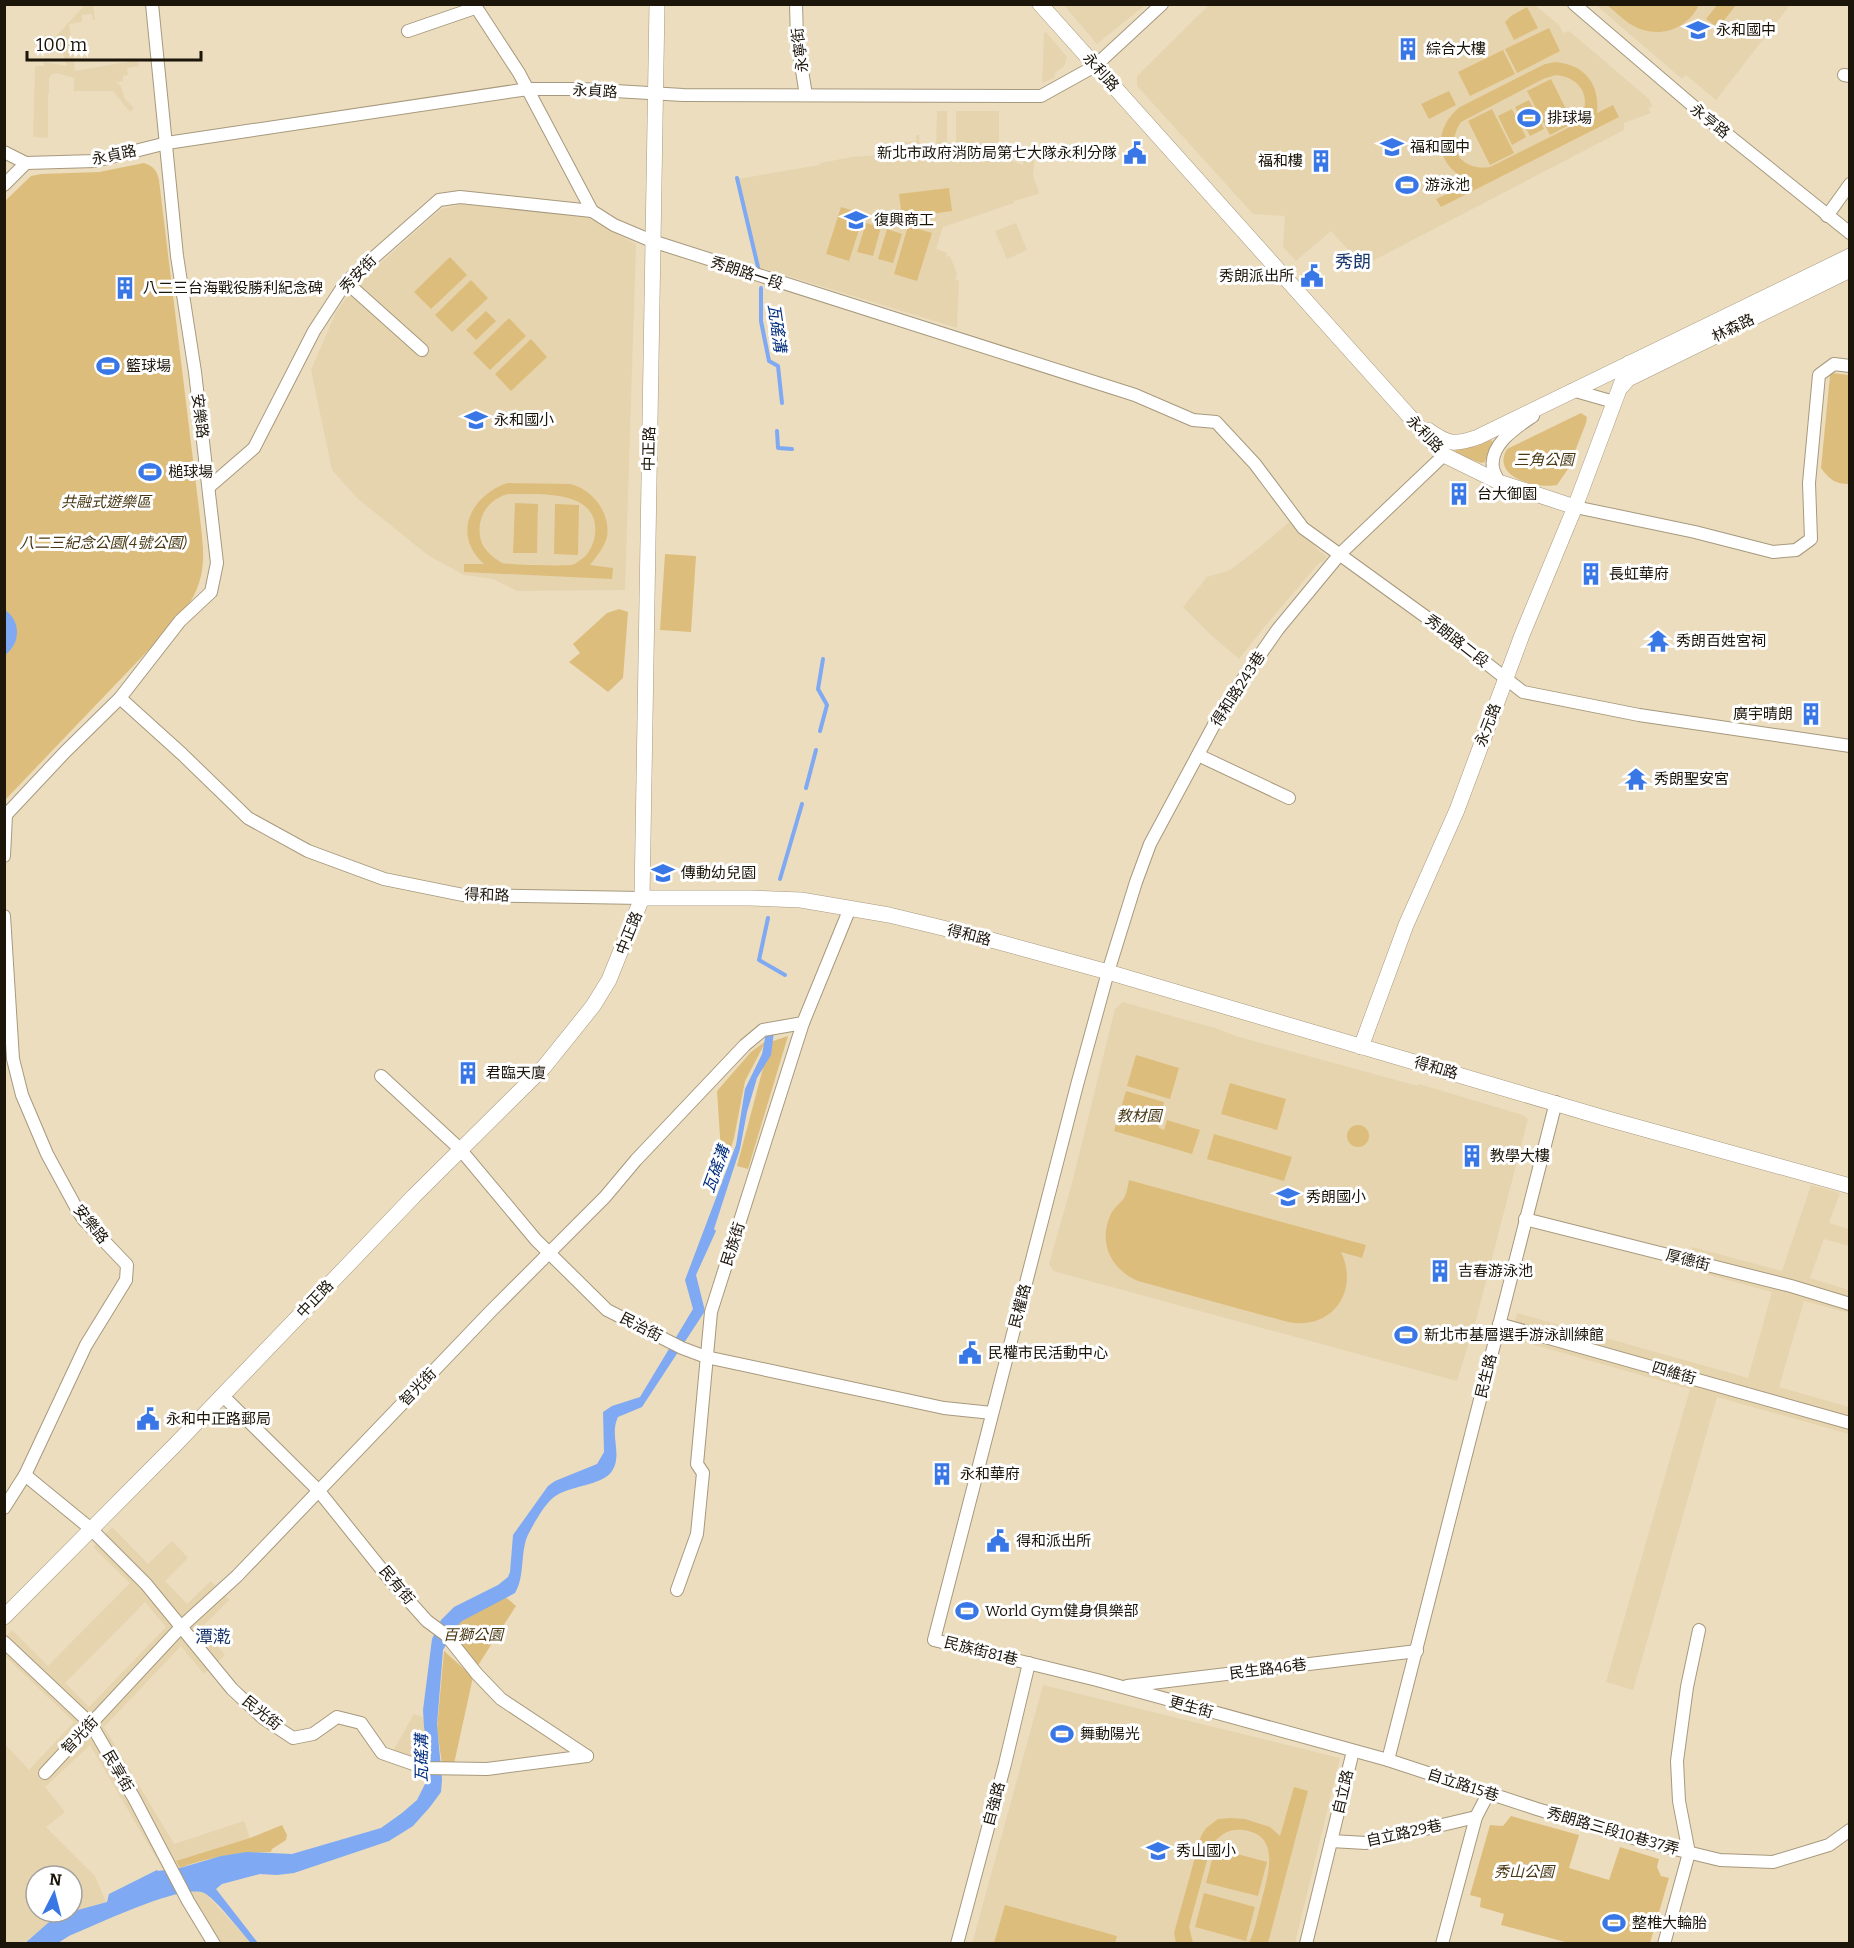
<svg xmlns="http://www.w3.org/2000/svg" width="1854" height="1948" font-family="Bitter,'Noto Sans TC',serif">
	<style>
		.built { fill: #e6d4af; fill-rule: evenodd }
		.green { fill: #ddbd7c; fill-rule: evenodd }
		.water { fill: #7fa9f2 }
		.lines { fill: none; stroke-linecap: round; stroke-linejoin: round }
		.stream { stroke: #7fa9f2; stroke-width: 4 }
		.minor-casing { stroke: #a7997d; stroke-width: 14 }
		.tertiary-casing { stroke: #a7997d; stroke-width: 16 }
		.minor { stroke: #fff; stroke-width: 12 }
		.tertiary { stroke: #fff; stroke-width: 15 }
		.labels { text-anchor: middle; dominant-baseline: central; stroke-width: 6; stroke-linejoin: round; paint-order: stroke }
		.poi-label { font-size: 15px; fill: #1b150a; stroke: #fff; text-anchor: start }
		.street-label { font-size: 15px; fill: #1b150a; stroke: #fff }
		.park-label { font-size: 15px; font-style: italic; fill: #493813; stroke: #fff }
		.water-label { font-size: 16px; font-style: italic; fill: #002c7e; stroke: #fff }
		.quarter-label { font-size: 18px; fill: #1b396f; stroke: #fff }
	</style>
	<rect width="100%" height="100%" fill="#ecddbf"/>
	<g class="built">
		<polygon points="85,5 93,5 95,20 93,20 92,14 82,15 82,22 69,24 75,71 138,60 139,66 127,68 128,75 123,76 123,81 117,82 118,85 120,84 125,99 134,108 130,112 113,91 74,91 74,78 57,73 52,74 49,78 49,94 48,94 48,138 33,137 35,66 44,66 44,62 67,66 57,35"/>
		<polygon points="1064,5 1145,5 1097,44"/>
		<polygon points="1209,5 1535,5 1559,25 1563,33 1569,31 1649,99 1652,106 1648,108 1651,113 1624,123 1624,130 1363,266 1331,231 1296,261 1283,247 1285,216 1253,214 1137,86 1137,76"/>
		<polygon points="1596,5 1790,5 1716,100 1686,75 1682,79"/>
		<polygon points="1046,32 1067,57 1064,66 1055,73 1054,78 1042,83 1044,33"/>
		<polygon points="937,111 947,111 947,147 956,146 956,111 999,111 999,153 1004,156 1005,154 1013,154 1013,161 1023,165 1024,156 1035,157 1033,176 1039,192 1038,194 1014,201 1014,203 943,227 936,249 947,253 946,257 950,256 957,274 955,279 959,281 957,328 759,267 738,179 819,165 820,163 852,157 890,154 892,147 903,148 904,142 916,141 916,135 919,135 920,144 917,144 918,150 936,148"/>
		<polygon points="462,204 585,216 636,244 625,590 517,591 493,579 464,575 429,556 358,499 332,470 311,370 336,312 356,285 441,209"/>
		<polygon points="1016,223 1027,250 1007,259 995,231"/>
		<polygon points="1291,520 1317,549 1327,557 1322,563 1320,562 1266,625 1239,659 1212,636 1183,607 1207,577 1230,570 1259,548"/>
		<polygon points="1123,1002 1218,1029 1239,1037 1418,1086 1419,1084 1523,1115 1528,1119 1476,1320 1457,1381 1053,1271 1049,1264 1072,1183 1115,1009"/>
		<polygon points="1811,1185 1840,1193 1829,1223 1849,1229 1849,1246 1824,1239 1810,1278 1849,1290 1849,1313 1804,1301 1779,1387 1849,1407 1849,1434 1717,1397 1633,1690 1606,1682 1690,1389 1510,1338 1517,1313 1748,1378 1772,1292 1687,1269 1692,1247 1782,1271"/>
		<path d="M112,1527L148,1564L172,1541L188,1558L165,1581L187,1604L211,1581L229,1600L202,1627L225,1655L204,1674L181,1646L104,1727L174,1844L244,1821L250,1838L176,1862L193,1890L205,1893L251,1943H206L90,1745L45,1787L65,1812L46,1827L95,1876L106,1902L59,1916L23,1943H5L4,1743L29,1770L74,1722L5,1656V1637L12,1630L48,1666L130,1583L93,1547ZM145,1602L166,1627L89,1707L65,1683ZM36,1876H72V1912H36Z"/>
		<polygon points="1043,1685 1340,1758 1295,1943 972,1944"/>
		<polygon points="414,1714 423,1717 431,1765 392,1753"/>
	</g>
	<g class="green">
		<path d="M1607,5H1699C1687,30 1657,40 1632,25C1623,20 1615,11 1607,5Z"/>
		<polygon points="1717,5 1736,5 1718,28 1706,19"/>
		<polygon points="1527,7 1538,28 1514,40 1505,22 1511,16"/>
		<polygon points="1549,28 1560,51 1517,73 1505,49"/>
		<polygon points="1503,50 1515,74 1470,96 1458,72"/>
		<path d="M1556,62C1585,65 1600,84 1597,113L1613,105L1619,117L1441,207L1436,199L1447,194L1445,190L1466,179C1434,164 1433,128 1460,107L1545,64ZM1556,75C1586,78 1595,107 1572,126L1490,167C1461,172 1444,146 1461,122L1543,79Z"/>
		<polygon points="1551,79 1573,123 1550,135 1527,91"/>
		<polygon points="1449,91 1456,105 1429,119 1421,104"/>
		<polygon points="1529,100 1544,129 1530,136 1515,107"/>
		<polygon points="1492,109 1514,153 1490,165 1468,121"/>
		<polygon points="1512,109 1526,137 1512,145 1498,116"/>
		<path d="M144,163C153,166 157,170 159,180L199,509C204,555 210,578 180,617L5,800L4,202L31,176L41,174L99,172Z"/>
		<polygon points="949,188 952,211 902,218 899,194"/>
		<polygon points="841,207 864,214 849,261 826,254"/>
		<polygon points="866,223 881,227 873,256 857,252"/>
		<polygon points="908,226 932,233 917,281 894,274"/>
		<polygon points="887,229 902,234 893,263 878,259"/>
		<polygon points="450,257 467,275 431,309 414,292"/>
		<polygon points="471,280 488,298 452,332 435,315"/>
		<polygon points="486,311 496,321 476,340 466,330"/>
		<polygon points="509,318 526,336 490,370 473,353"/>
		<polygon points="531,339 547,357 511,391 495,374"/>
		<path d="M1833,373L1849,375V484C1835,484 1830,480 1821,468L1830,375Z"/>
		<path d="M1581,413L1587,417L1586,423L1568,469L1557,485C1538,489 1490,478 1507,449Z"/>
		<polygon points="1491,440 1493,442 1488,451 1485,462 1481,463 1456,454 1455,451 1457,449 1477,446"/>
		<path d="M507,483L570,484C593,489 611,514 607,537C604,548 596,557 590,565L613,568L612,579L464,572V564H484C451,534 471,496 507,483ZM508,494C536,495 600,488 595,534C594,544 589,555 579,561C577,563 574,564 571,565C563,566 508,565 502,563C492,557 481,548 480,536C477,516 489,499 508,494Z"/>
		<polygon points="515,503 538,504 537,553 513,553"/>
		<polygon points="555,504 579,505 578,555 554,554"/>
		<polygon points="665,554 696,556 691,632 660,630"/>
		<polygon points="619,609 628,612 623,678 608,692 569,662 580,653 573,644 607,613"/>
		<polygon points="788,1036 748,1169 737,1166 770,1042"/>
		<polygon points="766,1041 745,1081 734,1138 726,1164 721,1151 717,1091 751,1052"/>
		<polygon points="1136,1055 1179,1068 1170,1099 1127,1086"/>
		<polygon points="1230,1083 1286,1099 1277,1130 1221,1114"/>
		<polygon points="1126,1091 1164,1102 1159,1128 1164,1130 1167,1120 1200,1130 1192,1154 1114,1131"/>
		<circle cx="1358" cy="1136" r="11"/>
		<polygon points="1214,1134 1292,1157 1284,1181 1207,1159"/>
		<path d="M1129,1180L1366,1245L1362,1258L1341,1252C1360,1292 1331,1331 1288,1322L1138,1281C1112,1270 1098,1244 1110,1216C1113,1208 1120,1204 1124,1198C1127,1193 1128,1185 1129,1180Z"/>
		<polygon points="501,1593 516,1606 475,1670 443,1635 474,1606"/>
		<polygon points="444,1651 473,1677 454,1764 442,1764 437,1729"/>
		<path d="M1294,1787L1308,1791L1268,1943H1249C1255,1931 1257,1916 1261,1903C1267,1877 1283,1835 1243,1830C1229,1828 1219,1835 1211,1846L1189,1927L1193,1943H1176L1174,1933L1201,1836L1206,1828L1218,1819L1231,1818L1245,1819L1270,1827L1280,1836Z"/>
		<polygon points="1511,1816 1579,1835 1569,1868 1609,1880 1620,1847 1659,1859 1657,1867 1661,1876 1669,1878 1650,1943 1569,1943 1501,1925 1504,1914 1480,1907 1481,1898 1470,1895 1490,1825 1503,1826"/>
		<path d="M282,1825L287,1835L286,1840L272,1849L271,1852C241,1852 207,1857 180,1868L176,1861L250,1838Z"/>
		<polygon points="1215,1848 1267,1862 1258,1896 1206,1883"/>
		<polygon points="1204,1893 1255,1907 1246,1941 1195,1927"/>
		<polygon points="1005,1905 1117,1936 1115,1943 994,1943"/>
	</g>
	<g class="water">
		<path d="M5,610C21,621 21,643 5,655Z"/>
		<path d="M774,1032L771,1055L757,1078L747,1112L740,1149L714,1229L716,1231L696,1275L705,1311L642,1407L618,1417C609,1435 623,1454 612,1471C602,1486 570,1485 554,1497C544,1505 536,1520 530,1531C519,1549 526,1575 515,1593L462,1621L457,1626L443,1650L437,1725L442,1779L441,1792L430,1807L413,1826L389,1841L294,1873L277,1875L260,1874L222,1884L216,1889L258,1943H251C241,1932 215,1898 204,1893C182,1883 94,1926 69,1936L58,1943L24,1944L48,1923L63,1914L107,1902L109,1894L157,1870L158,1871L180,1868L221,1856L247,1852L292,1854L381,1828L402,1813L417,1800L432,1770L424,1727L423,1710L432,1639L441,1620L454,1607L498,1585L508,1577L510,1572L513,1535L548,1486L555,1481L597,1464L600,1459L604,1452L603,1412L612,1406L640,1397L693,1309L685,1280L736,1145L745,1089L762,1054L766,1033Z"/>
	</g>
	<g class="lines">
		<g class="stream">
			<polyline points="737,178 758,267"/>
			<polyline points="761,288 761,321 769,361 778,366 782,403"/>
			<polyline points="777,431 778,448 792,449"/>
			<polyline points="820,731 827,705 818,689 823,659"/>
			<polyline points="806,788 816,750"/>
			<polyline points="780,879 802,804"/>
			<polyline points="768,918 759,960 785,975"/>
		</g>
		<g class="minor-casing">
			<g id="minor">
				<polyline points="474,4 519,73 592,211 614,225 652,241 1135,395 1193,420 1216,422 1255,464 1303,528 1444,630 1523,692 1639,715 1850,746"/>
				<polyline points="796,4 797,40 806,95"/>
				<polyline points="1574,4 1713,123 1850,233"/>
				<polyline points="408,31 475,8"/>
				<polyline points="1844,75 1850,76"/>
				<polyline points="4,152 26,163 95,161 167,143 528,89 581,89 683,95 1041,96 1095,66 1162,4"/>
				<polyline points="4,185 26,163"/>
				<polyline points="1827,216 1850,184"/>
				<polyline points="346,282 422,350"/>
				<polyline points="1572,390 1614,402"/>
				<polyline points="1444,455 1340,554 1278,629 1223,708 1150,844 1136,882 1108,972 1077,1085 934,1640 1097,1680 1388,1760 1537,1809 1650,1843 1720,1860 1773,1862 1829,1845 1850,1830"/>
				<path d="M1499,482C1497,478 1494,473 1493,468C1489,444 1517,427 1533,416"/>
				<polyline points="209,487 254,448 314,331 346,282 439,200 460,197 592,211"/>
				<polyline points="1575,507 1695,532 1773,552 1796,550 1811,539 1809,483 1819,375 1834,364 1850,366"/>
				<polyline points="120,698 182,754 248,818 308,851 384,879 463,895 642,898"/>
				<polyline points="1198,755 1289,798"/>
				<polyline points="4,817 65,752 120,698 180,621 211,592 217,563 195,372 177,256 152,4"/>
				<polyline points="4,856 6,815"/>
				<polyline points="4,916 13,1059 22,1095 47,1154 78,1211 84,1220 127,1265 126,1280 86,1345 25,1475 4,1508"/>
				<polyline points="381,1076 460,1149 536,1240 607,1310 682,1348 706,1357 944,1408 992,1413"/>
				<polyline points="1525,1219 1791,1286 1850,1304"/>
				<polyline points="1499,1324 1850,1423"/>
				<polyline points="222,1395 318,1490 391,1581 427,1621 446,1635 477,1674 501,1699 587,1756"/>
				<polyline points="25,1475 91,1529 146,1584 232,1689 263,1718 293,1738 313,1734 337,1717 361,1723 382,1753 425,1768 487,1769 587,1756"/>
				<polyline points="677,1590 697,1534 703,1473 697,1464 711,1312 803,1023 850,908"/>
				<polyline points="4,1642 91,1724 134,1798 188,1901 214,1944"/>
				<polyline points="1127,1686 1417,1651"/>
				<polyline points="1388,1760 1556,1102"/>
				<polyline points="45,1773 181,1627 237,1576 491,1311 605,1197 636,1160 745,1045 763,1030 803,1023"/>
				<polyline points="1331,1841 1366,1843 1476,1817"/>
				<polyline points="957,1944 1005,1764 1029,1663"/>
				<polyline points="1306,1944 1353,1751"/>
				<polyline points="1442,1944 1476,1817 1488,1794"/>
				<polyline points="1664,1944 1689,1853 1679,1801 1677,1761 1687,1687 1699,1630"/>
			</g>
		</g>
		<g class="tertiary-casing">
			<g id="tertiary">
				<polyline points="1040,4 1444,455 1499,482 1575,507"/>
				<polyline points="1621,387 1628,379 1850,270"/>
				<path d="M1428,430C1449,445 1455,445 1478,437L1850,256"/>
				<polyline points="642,898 750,898 801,900 889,915 984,938 1108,972 1608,1119 1850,1186"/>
				<polyline points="1361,1047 1406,925 1457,810 1522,635 1575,507 1629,363"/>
				<polyline points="4,1617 174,1446 414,1196 544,1067 593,1006 609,980 642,898 657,4"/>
			</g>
		</g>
		<use href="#minor" class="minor"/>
		<use href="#tertiary" class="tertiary"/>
	</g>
	<defs>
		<g id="school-bare" transform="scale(1.8)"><path d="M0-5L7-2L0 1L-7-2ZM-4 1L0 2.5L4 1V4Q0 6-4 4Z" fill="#3977e6" stroke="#fff" stroke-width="2.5" paint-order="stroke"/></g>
		<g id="building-bare" transform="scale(1.8)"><path d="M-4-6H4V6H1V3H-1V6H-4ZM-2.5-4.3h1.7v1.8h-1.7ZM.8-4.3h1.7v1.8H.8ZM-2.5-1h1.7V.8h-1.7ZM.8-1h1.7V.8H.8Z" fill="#3977e6" stroke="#fff" stroke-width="2.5" paint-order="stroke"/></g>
		<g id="stadium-bare" transform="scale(1.8)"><path d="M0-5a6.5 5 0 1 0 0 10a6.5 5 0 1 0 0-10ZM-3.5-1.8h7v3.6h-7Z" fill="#3977e6" stroke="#fff" stroke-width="2.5" paint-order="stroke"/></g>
		<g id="civic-bare" transform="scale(1.8)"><path d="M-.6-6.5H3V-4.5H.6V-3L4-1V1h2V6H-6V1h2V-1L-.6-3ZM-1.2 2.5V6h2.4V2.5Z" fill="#3977e6" stroke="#fff" stroke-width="2.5" paint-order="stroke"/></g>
		<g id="temple-bare" transform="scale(1.8)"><path d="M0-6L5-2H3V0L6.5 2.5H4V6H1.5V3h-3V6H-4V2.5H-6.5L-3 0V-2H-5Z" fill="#3977e6" stroke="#fff" stroke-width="2.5" paint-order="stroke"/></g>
	</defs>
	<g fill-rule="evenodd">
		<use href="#school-bare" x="1698" y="30"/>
		<use href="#building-bare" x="1408" y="49"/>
		<use href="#stadium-bare" x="1529" y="118"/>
		<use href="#school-bare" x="1392" y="147"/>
		<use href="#civic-bare" x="1135" y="153"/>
		<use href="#building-bare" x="1321" y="161"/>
		<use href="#stadium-bare" x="1407" y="185"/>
		<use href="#school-bare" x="856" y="220"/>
		<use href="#civic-bare" x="1312" y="276"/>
		<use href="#building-bare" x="125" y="288"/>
		<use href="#stadium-bare" x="108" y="366"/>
		<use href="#school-bare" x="476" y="420"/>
		<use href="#stadium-bare" x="150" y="472"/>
		<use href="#building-bare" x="1459" y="494"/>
		<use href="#building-bare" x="1591" y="574"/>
		<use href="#temple-bare" x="1658" y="641"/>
		<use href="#building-bare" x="1811" y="714"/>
		<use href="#temple-bare" x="1636" y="779"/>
		<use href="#school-bare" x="663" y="873"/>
		<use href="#building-bare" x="468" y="1073"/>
		<use href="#building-bare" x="1472" y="1156"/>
		<use href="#school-bare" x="1288" y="1197"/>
		<use href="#building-bare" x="1440" y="1271"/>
		<use href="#stadium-bare" x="1406" y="1335"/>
		<use href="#civic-bare" x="970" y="1353"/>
		<use href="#civic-bare" x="148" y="1419"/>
		<use href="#building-bare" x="942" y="1474"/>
		<use href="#civic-bare" x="998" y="1541"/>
		<use href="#stadium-bare" x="967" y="1611"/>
		<use href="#stadium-bare" x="1062" y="1734"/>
		<use href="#school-bare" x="1158" y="1851"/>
		<use href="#stadium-bare" x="1614" y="1923"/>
	</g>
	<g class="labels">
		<g class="poi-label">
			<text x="1716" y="30">永和國中</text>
			<text x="1426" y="49">綜合大樓</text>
			<text x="1547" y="118">排球場</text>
			<text x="1410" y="147">福和國中</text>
			<text x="1117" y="153" text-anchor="end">新北市政府消防局第七大隊永利分隊</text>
			<text x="1303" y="161" text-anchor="end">福和樓</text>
			<text x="1425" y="185">游泳池</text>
			<text x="874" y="220">復興商工</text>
			<text x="1294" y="276" text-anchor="end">秀朗派出所</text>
			<text x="143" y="288">八二三台海戰役勝利紀念碑</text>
			<text x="126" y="366">籃球場</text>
			<text x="494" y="420">永和國小</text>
			<text x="168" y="472">槌球場</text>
			<text x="1477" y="494">台大御園</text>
			<text x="1609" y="574">長虹華府</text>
			<text x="1676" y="641">秀朗百姓宮祠</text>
			<text x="1793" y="714" text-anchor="end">廣宇晴朗</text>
			<text x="1654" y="779">秀朗聖安宮</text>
			<text x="681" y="873">傳動幼兒園</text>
			<text x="486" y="1073">君臨天廈</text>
			<text x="1490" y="1156">教學大樓</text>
			<text x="1306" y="1197">秀朗國小</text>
			<text x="1458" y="1271">吉春游泳池</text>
			<text x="1424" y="1335">新北市基層選手游泳訓練館</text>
			<text x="988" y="1353">民權市民活動中心</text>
			<text x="166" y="1419">永和中正路郵局</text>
			<text x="960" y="1474">永和華府</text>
			<text x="1016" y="1541">得和派出所</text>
			<text x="985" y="1611">World Gym健身俱樂部</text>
			<text x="1080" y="1734">舞動陽光</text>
			<text x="1176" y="1851">秀山國小</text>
			<text x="1632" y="1923">整椎大輪胎</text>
		</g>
		<g class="street-label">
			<text transform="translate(800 50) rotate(-97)">永寧街</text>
			<text transform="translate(1101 72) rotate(48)">永利路</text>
			<text transform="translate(595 91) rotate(3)">永貞路</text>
			<text transform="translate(1710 121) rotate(39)">永亨路</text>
			<text transform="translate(114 155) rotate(-12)">永貞路</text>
			<text transform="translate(747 273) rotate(18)">秀朗路一段</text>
			<text transform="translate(358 274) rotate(-46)">秀安街</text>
			<text transform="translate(1733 328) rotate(-26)">林森路</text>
			<text transform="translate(200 416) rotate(83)">安樂路</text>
			<text transform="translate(1425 434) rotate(46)">永利路</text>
			<text transform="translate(649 449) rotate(-89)">中正路</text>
			<text transform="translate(1457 641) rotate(38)">秀朗路二段</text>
			<text transform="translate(1238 689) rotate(-57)">得和路243巷</text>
			<text transform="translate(1488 725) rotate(-69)">永元路</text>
			<text transform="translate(487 895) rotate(2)">得和路</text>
			<text transform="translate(629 933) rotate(-68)">中正路</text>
			<text transform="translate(969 935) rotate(14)">得和路</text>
			<text transform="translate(1436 1068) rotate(16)">得和路</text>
			<text transform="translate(91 1224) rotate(51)">安樂路</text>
			<text transform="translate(733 1244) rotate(-72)">民族街</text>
			<text transform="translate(1688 1260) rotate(14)">厚德街</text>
			<text transform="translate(315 1299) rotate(-46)">中正路</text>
			<text transform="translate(1020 1306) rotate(-75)">民權路</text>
			<text transform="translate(641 1327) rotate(27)">民治街</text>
			<text transform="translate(1674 1373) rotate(16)">四維街</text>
			<text transform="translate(1486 1376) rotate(-76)">民生路</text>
			<text transform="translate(418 1387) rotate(-46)">智光街</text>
			<text transform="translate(397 1585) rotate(50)">民有街</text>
			<text transform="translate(981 1651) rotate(14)">民族街81巷</text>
			<text transform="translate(1268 1669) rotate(-7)">民生路46巷</text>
			<text transform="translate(1191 1707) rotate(15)">更生街</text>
			<text transform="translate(262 1713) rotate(39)">民光街</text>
			<text transform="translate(80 1735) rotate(-47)">智光街</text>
			<text transform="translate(118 1771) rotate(60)">民享街</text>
			<text transform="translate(1463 1785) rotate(18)">自立路15巷</text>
			<text transform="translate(1343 1792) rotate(-77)">自立路</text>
			<text transform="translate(994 1804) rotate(-75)">自強路</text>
			<text transform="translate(1613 1831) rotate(16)">秀朗路三段10巷37弄</text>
			<text transform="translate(1404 1833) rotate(-12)">自立路29巷</text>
		</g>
		<g class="park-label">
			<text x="1544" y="460">三角公園</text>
			<text x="106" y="502">共融式遊樂區</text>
			<text x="103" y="543">八二三紀念公園(4號公園)</text>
			<text x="1139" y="1116">教材園</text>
			<text x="473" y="1635">百獅公園</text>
			<text x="1524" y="1872">秀山公園</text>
		</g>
		<g class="water-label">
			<text transform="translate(777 328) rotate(82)">瓦磘溝</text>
			<text transform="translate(716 1169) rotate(-70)">瓦磘溝</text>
			<text transform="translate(421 1758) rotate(-90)">瓦磘溝</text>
		</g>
		<g class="quarter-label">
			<text x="1353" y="262">秀朗</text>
			<text x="213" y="1637">潭漧</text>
		</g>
	</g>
	<rect width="1854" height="1948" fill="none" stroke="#1b150a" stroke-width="12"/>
	<g transform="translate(54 1894) rotate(6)"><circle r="28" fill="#ffffff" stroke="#a4a19d" stroke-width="1.5"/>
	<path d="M0-4.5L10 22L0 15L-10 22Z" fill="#3977e6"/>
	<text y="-9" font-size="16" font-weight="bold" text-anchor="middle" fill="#1b150a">N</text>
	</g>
	<path d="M27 51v9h174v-9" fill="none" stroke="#1b150a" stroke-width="3"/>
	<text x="36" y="51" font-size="18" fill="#1b150a" stroke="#ffffff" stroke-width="4.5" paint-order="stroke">100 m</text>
</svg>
